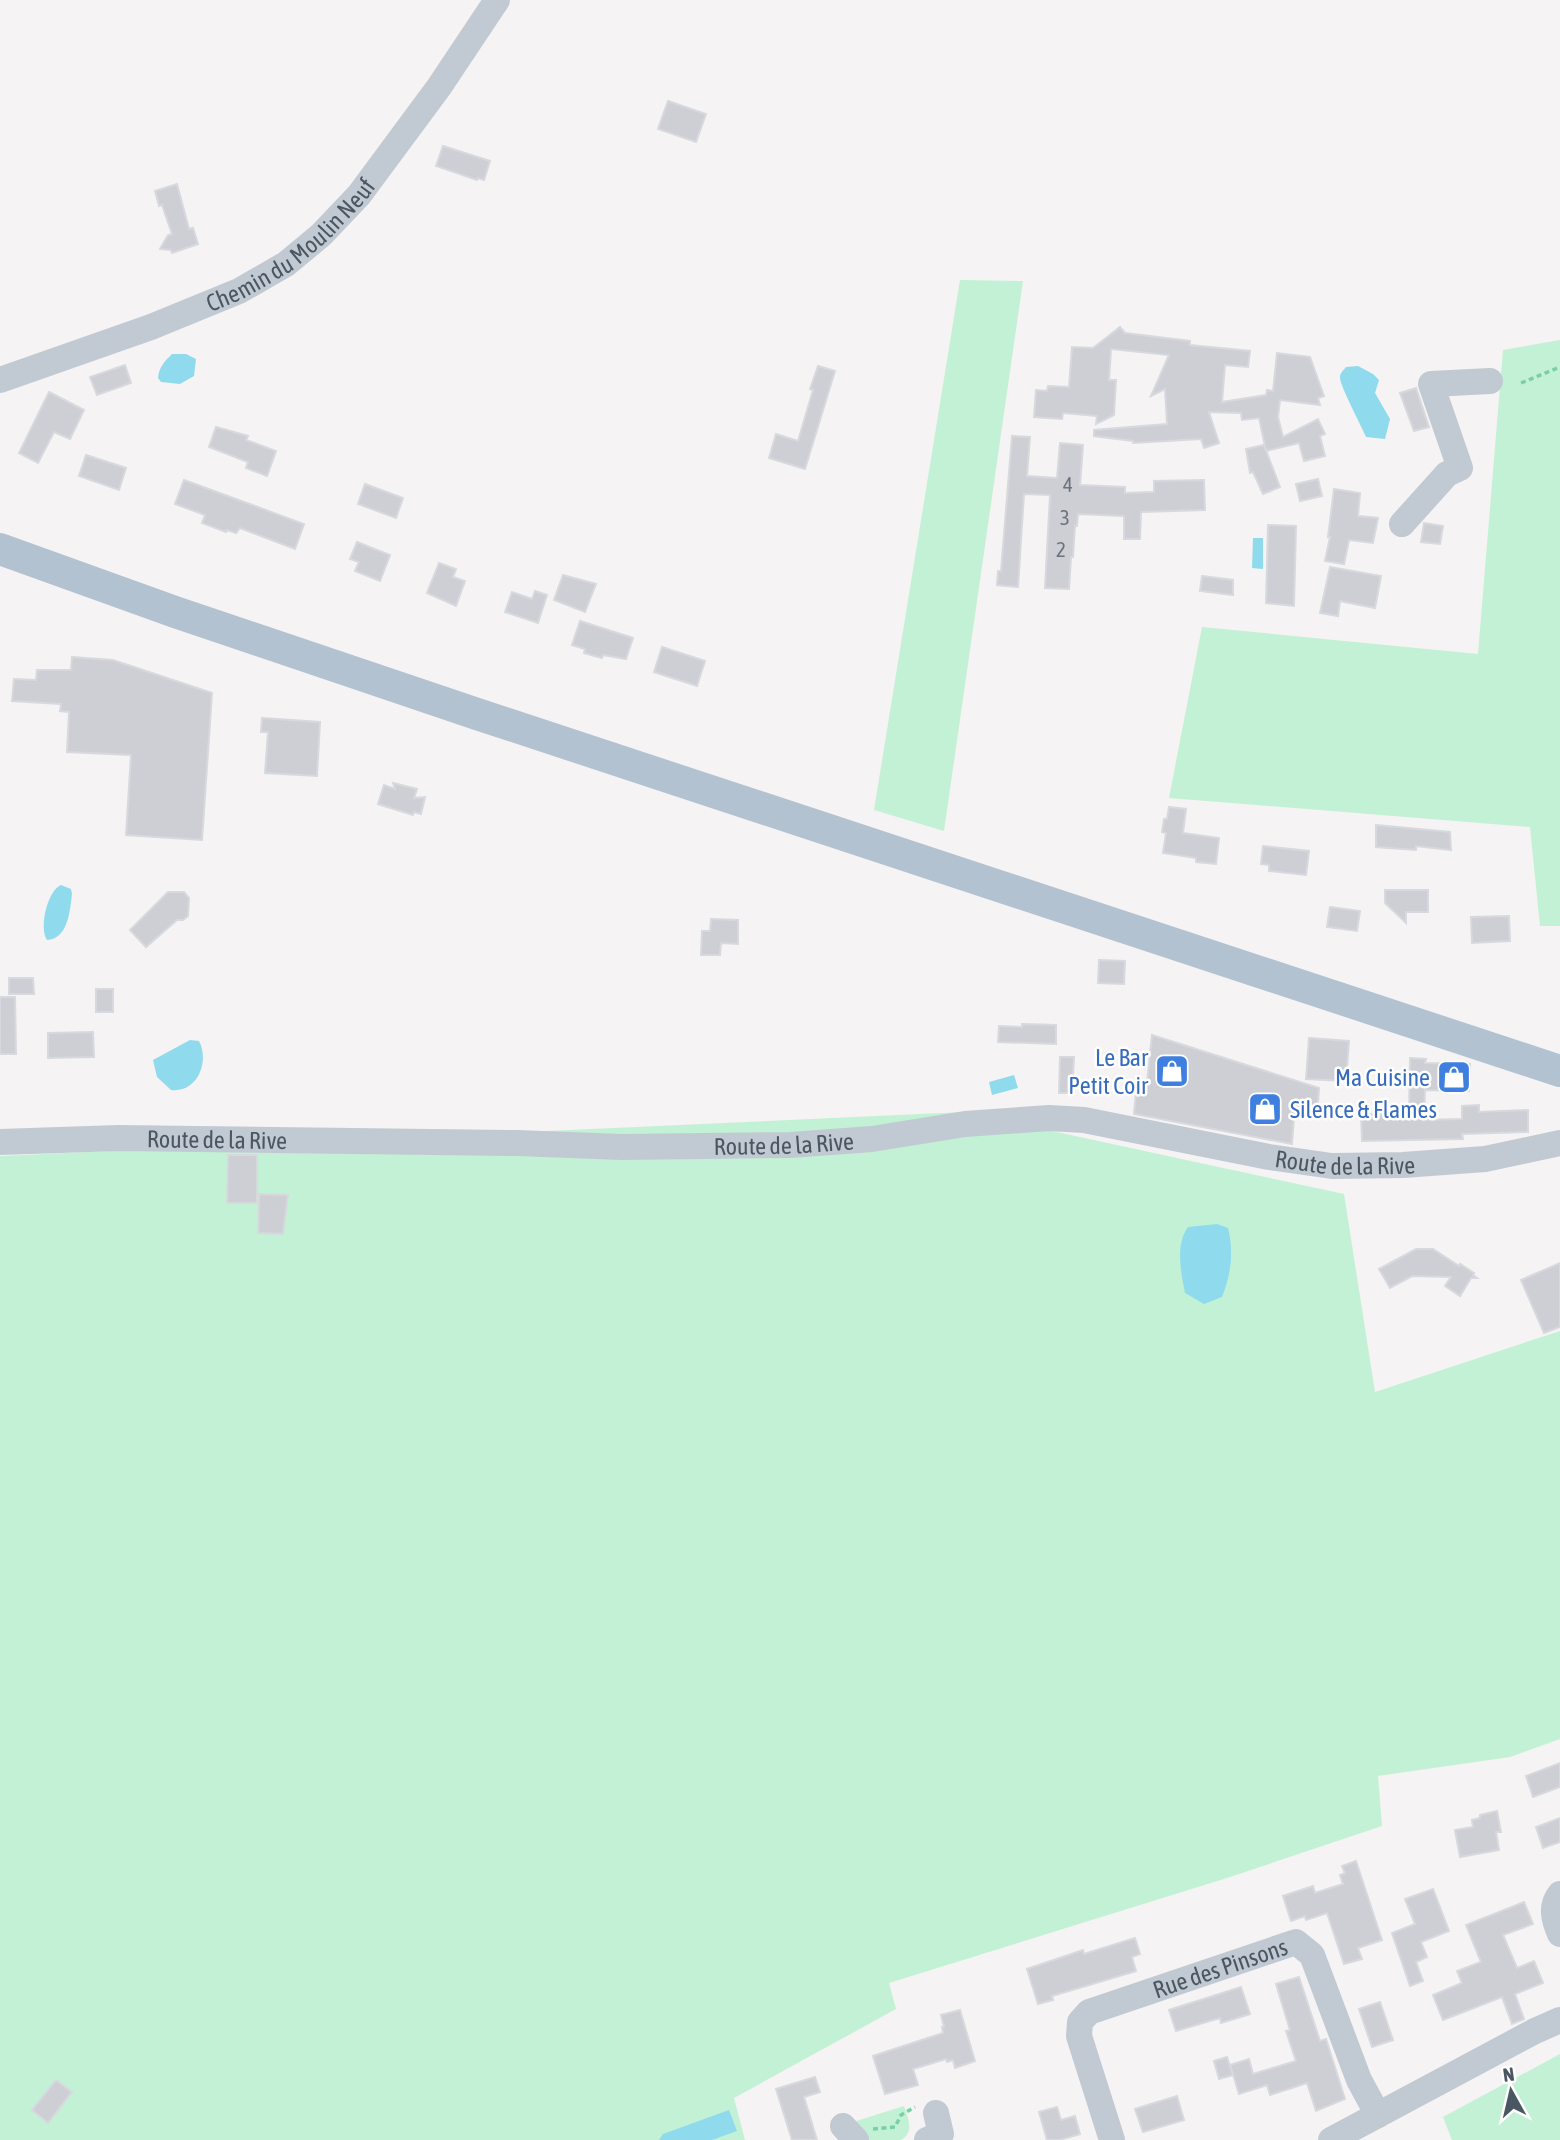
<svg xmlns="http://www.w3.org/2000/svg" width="1560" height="2140" font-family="'Asap Condensed',sans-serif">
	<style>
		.green { fill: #c3f1d5 }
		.water { fill: #90daee }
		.building { fill: #cdcfd5; stroke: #d7d9de; stroke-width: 2 }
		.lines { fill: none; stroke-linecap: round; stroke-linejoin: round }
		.path { stroke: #7ad0a6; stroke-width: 3.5; stroke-dasharray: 5 3.5; stroke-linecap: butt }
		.minor { stroke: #c1cad2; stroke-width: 26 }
		.major { stroke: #b3c2d1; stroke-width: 32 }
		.labels { text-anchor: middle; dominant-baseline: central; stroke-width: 5; stroke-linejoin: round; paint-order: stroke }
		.number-label { font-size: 21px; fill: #6b747e }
		.street-label { font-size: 24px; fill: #4a5661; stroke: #fff }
		.shop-label { font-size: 24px; fill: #366cbe; stroke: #fff; text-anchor: end }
	</style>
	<rect width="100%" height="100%" fill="#f5f3f3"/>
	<g class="green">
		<polygon points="960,280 1023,281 944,831 874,810"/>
		<polygon points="1560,340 1560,926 1540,926 1530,827 1169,798 1202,627 1478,654 1503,350"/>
		<polygon points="964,1112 1344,1194 1375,1392 1560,1331 1560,1739 1510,1757 1378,1776 1382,1826 1227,1878 889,1983 896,2009 734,2098 745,2140 0,2140 0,1156"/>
		<polygon points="1560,2054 1560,2140 1452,2140 1443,2117"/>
		<path d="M904,2106C908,2118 915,2132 901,2140H864L853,2122Z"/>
	</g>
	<g class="water">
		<path d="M172,354H186L196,359L194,376L180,384L161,382L158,378C159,367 164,362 172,354Z"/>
		<path d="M1358,366L1373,374L1379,380L1375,393L1390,419L1385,439L1366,437C1362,427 1339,384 1340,377C1340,373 1343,371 1346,367Z"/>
		<polygon points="1253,538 1263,538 1263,569 1252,568"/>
		<path d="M61,885L71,889L72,894C70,911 68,939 47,940C39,928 47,891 61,885Z"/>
		<path d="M190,1040L199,1041C210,1062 197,1093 171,1090L157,1077L153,1060Z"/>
		<polygon points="1014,1075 1018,1088 992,1095 989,1082"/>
		<path d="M1217,1224L1228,1228C1234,1252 1231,1274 1222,1297L1204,1304L1185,1293C1181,1273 1175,1245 1188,1227Z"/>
		<polygon points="729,2110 737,2131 712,2140 659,2140 663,2134"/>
	</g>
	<g class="building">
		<polygon points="668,101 706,114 696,142 658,129"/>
		<polygon points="443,146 490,161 484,180 478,178 477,180 436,166"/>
		<polygon points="177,184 189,229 193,228 198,244 172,253 171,250 160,249 168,235 172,234 162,205 159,206 155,191"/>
		<polygon points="1120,327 1125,333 1190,341 1190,345 1250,351 1248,367 1225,365 1222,402 1266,395 1267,390 1273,391 1277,353 1310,357 1324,396 1318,398 1320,405 1280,400 1278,417 1283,437 1318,419 1325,434 1320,436 1325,456 1304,461 1299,443 1266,451 1259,418 1242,420 1241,413 1209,412 1219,443 1204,448 1201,439 1133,443 1133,441 1094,436 1094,430 1167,424 1165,389 1151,396 1169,355 1111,349 1109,380 1116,380 1114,415 1096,424 1097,416 1063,413 1062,419 1034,417 1036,390 1047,391 1048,386 1069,387 1072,347 1093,348"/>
		<polygon points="125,365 131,383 97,395 90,377"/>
		<polygon points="818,366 835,371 805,469 769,458 776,434 798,441 813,390 810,389"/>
		<polygon points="1416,388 1429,427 1414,431 1400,393"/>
		<polygon points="49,392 84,410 70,439 54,432 38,463 19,453"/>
		<polygon points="216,427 248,436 246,440 276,451 267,476 246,468 248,462 209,447"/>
		<polygon points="1012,436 1030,437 1027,476 1057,478 1060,443 1083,445 1080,485 1125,487 1125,493 1154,492 1154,481 1204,480 1205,510 1141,512 1140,539 1124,539 1124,516 1078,514 1077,526 1075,526 1073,557 1071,557 1069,589 1045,588 1050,495 1024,494 1018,587 997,585 998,571 1001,571"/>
		<polygon points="1264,445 1280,487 1263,494 1253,472 1250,473 1246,449"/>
		<polygon points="86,455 126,468 119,490 79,476"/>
		<polygon points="1318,479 1322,496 1300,501 1296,484"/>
		<polygon points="184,480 304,524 295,549 240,528 236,533 227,530 226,532 202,523 205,515 175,504"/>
		<polygon points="365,484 403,498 396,518 358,504"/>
		<polygon points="1334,489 1360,493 1358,516 1378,518 1373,543 1349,540 1344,564 1325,561 1330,537 1328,537"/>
		<polygon points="1424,523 1443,526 1440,544 1421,542"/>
		<polygon points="1268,525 1296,526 1294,606 1266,603"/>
		<polygon points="357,542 390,555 380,581 355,571 359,562 350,559"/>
		<polygon points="439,563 456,569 453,577 465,581 456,606 427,593"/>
		<polygon points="1330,567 1381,576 1375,608 1340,601 1338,616 1320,613"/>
		<polygon points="563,575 596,584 585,612 554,600"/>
		<polygon points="1202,576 1233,580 1233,595 1200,591"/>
		<polygon points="535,591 547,595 538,623 505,612 512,592 532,599"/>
		<polygon points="580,621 633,638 626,659 603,655 602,658 584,653 585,649 572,645"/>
		<polygon points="662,647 705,661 697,686 654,672"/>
		<polygon points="72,657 113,660 212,693 202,840 126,835 131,755 67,752 69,712 60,711 61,704 12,701 14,679 36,680 37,670 71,670"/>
		<polygon points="262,718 320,722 317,776 265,773 268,732 261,732"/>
		<polygon points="393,783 417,789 414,798 425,797 421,814 414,812 413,815 378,804 384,785 395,789"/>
		<polygon points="1169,807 1186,809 1183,833 1219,838 1216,864 1196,862 1196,858 1163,853 1166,833 1162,832 1164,819 1167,819"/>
		<polygon points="1376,825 1450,832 1451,850 1416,846 1416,850 1376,847"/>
		<polygon points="1263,846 1309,851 1306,875 1269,871 1269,865 1261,864"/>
		<polygon points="1385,890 1428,890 1428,912 1406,912 1406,923 1385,903"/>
		<polygon points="168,892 184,892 189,898 188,916 183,920 177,920 146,947 130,930"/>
		<polygon points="1330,907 1360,911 1357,931 1327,927"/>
		<polygon points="1509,916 1510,941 1472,943 1471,917"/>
		<polygon points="711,919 738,920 738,944 721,943 720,955 701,955 702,931 710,931"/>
		<polygon points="1099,960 1125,961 1124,984 1098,983"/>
		<polygon points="9,978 33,978 34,994 9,994"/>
		<rect x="96" y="989" width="17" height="23"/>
		<polygon points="0,997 15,997 16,1054 0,1054"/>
		<polygon points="1022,1024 1056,1025 1056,1044 998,1042 999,1026 1022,1027"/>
		<polygon points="93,1032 94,1057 48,1058 48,1033"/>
		<polygon points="1152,1035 1319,1088 1317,1118 1294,1117 1292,1144 1134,1114 1136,1092 1146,1092"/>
		<polygon points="1309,1038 1349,1041 1346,1081 1306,1079"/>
		<polygon points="1060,1057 1074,1057 1072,1093 1059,1093"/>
		<polygon points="1410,1058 1426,1059 1425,1063 1470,1064 1469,1091 1425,1090 1424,1120 1462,1119 1462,1106 1479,1105 1479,1112 1528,1110 1528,1132 1462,1134 1463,1139 1362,1141 1361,1114 1409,1114"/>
		<polygon points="228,1155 257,1155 257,1203 227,1203"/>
		<polygon points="259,1194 288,1195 283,1234 258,1233"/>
		<polygon points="1416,1249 1433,1249 1459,1266 1460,1264 1474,1273 1473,1275 1477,1278 1471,1278 1460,1296 1445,1286 1451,1277 1412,1276 1390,1288 1379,1269"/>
		<polygon points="1560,1263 1560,1327 1544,1333 1521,1280"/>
		<polygon points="1560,1763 1560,1787 1533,1797 1526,1776"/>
		<polygon points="1497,1811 1501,1832 1496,1832 1499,1850 1460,1857 1455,1830 1473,1827 1472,1820 1480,1818 1480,1815"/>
		<polygon points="1560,1818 1560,1842 1543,1848 1536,1827"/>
		<polygon points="1356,1861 1382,1940 1358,1948 1362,1959 1344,1964 1327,1913 1306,1920 1305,1916 1291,1921 1283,1896 1313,1886 1315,1893 1343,1884 1340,1875 1345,1873 1342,1866"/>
		<polygon points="1433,1889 1449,1931 1421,1942 1427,1957 1416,1962 1423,1981 1410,1986 1392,1933 1415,1924 1405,1899"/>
		<polygon points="1524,1902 1533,1924 1503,1935 1517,1968 1534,1961 1543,1983 1515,1994 1524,2019 1512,2024 1502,1997 1443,2020 1433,1995 1462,1983 1457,1971 1481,1962 1466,1925"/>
		<polygon points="1135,1938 1140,1954 1132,1957 1136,1971 1052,1996 1053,2000 1038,2004 1027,1969 1083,1950 1084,1954"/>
		<polygon points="1299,1977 1320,2041 1326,2039 1345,2099 1316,2111 1307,2083 1270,2095 1267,2085 1239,2094 1230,2065 1249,2059 1253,2074 1296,2061 1286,2031 1290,2030 1276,1984"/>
		<polygon points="1241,1987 1250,2014 1221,2023 1220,2018 1176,2031 1169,2010"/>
		<polygon points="1380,2002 1393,2040 1372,2047 1359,2009"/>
		<polygon points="960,2010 975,2061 955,2068 953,2060 947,2062 946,2059 913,2069 918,2085 885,2094 873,2056 943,2033 942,2027 944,2027 941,2015"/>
		<polygon points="1227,2057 1233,2075 1219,2079 1214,2061"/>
		<polygon points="815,2077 820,2092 804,2097 817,2140 792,2140 776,2089"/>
		<polygon points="56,2080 72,2092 48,2123 32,2110"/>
		<polygon points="1177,2096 1184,2120 1143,2132 1135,2109"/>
		<polygon points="1057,2107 1061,2120 1075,2116 1080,2134 1060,2140 1047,2140 1039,2112"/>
	</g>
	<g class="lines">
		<g class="path">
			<polyline points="1521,383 1560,367"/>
			<polyline points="873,2129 895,2127 901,2115 915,2107"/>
		</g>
		<g class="minor">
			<path id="s1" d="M0,380L151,327L239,291L286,264L321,235L359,195L439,87L497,0"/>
			<polyline points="1402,524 1447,474 1460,468 1431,384 1490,381"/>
			<path id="s2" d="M0,1142L119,1138L517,1143L622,1147L791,1145L872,1139L965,1124L1049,1118L1084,1120L1269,1157L1332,1166L1403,1165L1485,1159L1560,1143"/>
			<path d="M1560,1894C1550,1906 1554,1920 1560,1934"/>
			<polyline points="843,2126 856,2140"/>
			<polyline points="927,2140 941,2134 936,2113"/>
			<path id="s3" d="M1112,2140L1079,2036L1080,2022L1089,2012L1296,1942L1312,1955L1359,2080L1378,2115"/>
			<polyline points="1331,2140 1535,2031 1560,2020"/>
		</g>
		<polyline class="major" points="0,549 175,612 477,714 1560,1071"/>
	</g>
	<defs>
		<g id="shop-square" transform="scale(1.75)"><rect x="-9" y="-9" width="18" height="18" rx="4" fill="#3f7fe0" stroke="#fff"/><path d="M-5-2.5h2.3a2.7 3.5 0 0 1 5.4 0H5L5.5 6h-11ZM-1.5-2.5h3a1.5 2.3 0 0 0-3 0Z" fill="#fff"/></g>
	</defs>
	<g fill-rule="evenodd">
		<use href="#shop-square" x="1172" y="1071"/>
		<use href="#shop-square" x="1454" y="1077"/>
		<use href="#shop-square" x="1265" y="1109"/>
	</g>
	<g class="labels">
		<g class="number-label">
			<text x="1068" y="484">4</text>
			<text x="1065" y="517">3</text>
			<text x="1061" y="549">2</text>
		</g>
		<g class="street-label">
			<text stroke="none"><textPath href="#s1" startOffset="324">Chemin du Moulin Neuf</textPath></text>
			<text stroke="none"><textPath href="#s2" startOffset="217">Route de la Rive</textPath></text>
			<text stroke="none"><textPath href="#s2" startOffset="784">Route de la Rive</textPath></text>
			<text stroke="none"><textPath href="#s2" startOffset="1351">Route de la Rive</textPath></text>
			<text stroke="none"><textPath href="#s3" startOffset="275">Rue des Pinsons</textPath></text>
		</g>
		<g class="shop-label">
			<text x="1148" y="1057">Le Bar<tspan x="1148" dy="28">Petit Coir</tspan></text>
			<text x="1430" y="1077">Ma Cuisine</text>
			<text x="1290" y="1109" text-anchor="start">Silence &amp; Flames</text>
		</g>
	</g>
	<g transform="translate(1511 2091) rotate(352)" stroke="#ffffff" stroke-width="5" paint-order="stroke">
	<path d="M0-5L12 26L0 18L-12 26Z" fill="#4a5661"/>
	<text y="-10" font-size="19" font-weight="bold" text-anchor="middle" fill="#4a5661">N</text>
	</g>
</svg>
